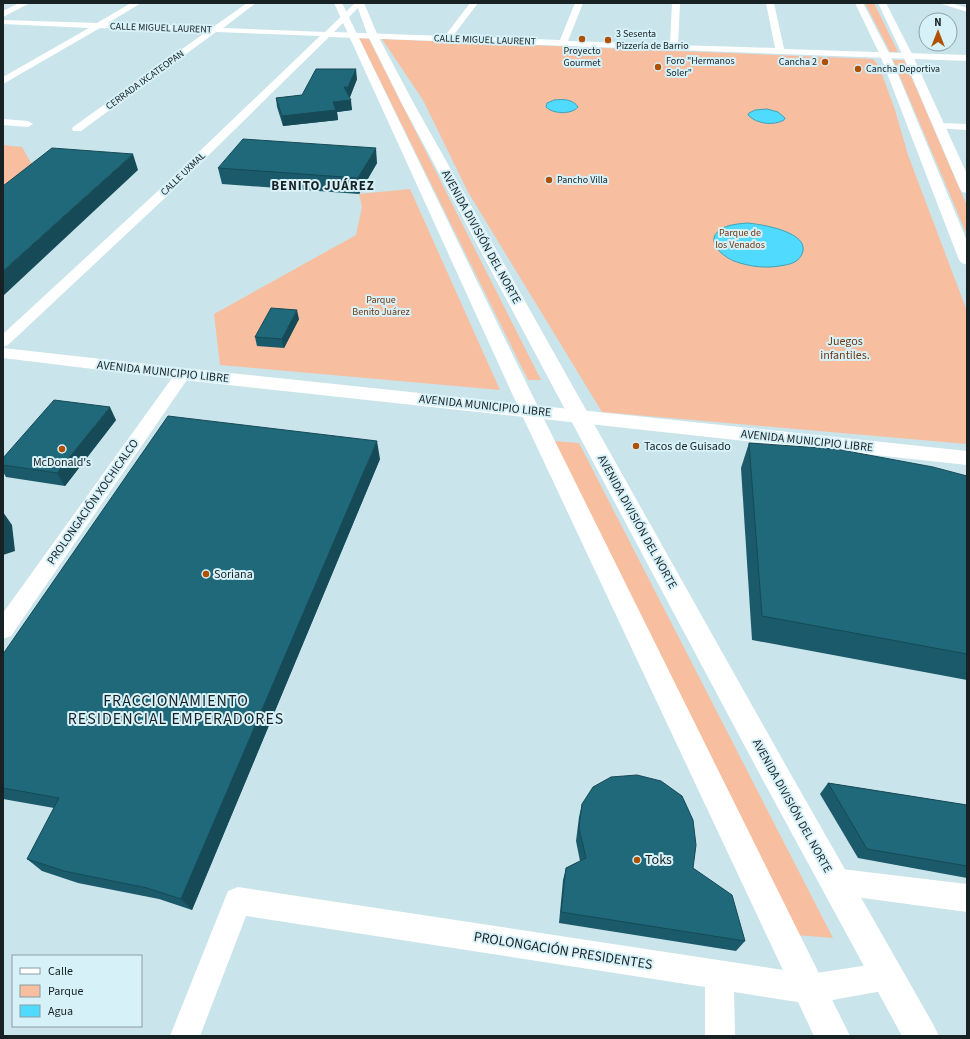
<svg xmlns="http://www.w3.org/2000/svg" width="970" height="1039" font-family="'Source Sans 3',sans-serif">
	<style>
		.green { fill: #f7be9f }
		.water { fill: #50dafd; stroke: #3fa3bc }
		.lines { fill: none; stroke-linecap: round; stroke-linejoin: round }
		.minor { fill: #fff; fill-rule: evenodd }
		.secondary { fill: #fff; fill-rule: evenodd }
		.primary { fill: #fff; fill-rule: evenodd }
		.wall { fill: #1b5a6a }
		.shaded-wall { fill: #164a56 }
		.building { fill: #1f697b; stroke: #164a56 }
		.poi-dot { fill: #af5100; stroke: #d7f1f9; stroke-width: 1.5 }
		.labels { text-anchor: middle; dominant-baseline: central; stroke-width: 4; stroke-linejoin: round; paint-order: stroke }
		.far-street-label { font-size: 10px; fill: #182224; stroke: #d7f1f9 }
		.far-poi-label { font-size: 10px; fill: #182224; stroke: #d7f1f9; text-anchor: start }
		.far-park-label { font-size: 10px; fill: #723914; stroke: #d7f1f9 }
		.street-label { font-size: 12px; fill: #182224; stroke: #d7f1f9 }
		.park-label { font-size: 12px; fill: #723914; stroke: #d7f1f9 }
		.poi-label { font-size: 12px; fill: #182224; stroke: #d7f1f9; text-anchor: start }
		.far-district-label { font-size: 13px; font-weight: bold; letter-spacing: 1px; fill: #182224; stroke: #d7f1f9 }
		.near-poi-label { font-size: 14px; fill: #182224; stroke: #d7f1f9; text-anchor: start }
		.near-street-label { font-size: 14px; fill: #182224; stroke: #d7f1f9 }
		.near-neighbourhood-label { font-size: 16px; letter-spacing: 1px; fill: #182224; stroke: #d7f1f9 }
	</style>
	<rect width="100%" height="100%" fill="#cae4eb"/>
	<g class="green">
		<polygon points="865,3 874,3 898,52 890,52"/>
		<polygon points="359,38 369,39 541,380 528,380"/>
		<polygon points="382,39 873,59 879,66 895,110 908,155 967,311 967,444 602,412 468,192 423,100"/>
		<polygon points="893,60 904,60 967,206 967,235"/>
		<polygon points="3,145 22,147 35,170 3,196"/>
		<polygon points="410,189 500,390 220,365 214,314 356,235 362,207 359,194"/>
		<polygon points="553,441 579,443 833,938 796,935"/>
	</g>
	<g class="water">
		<path d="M554,100C563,99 573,99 578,107C571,115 553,114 546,107L547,103Z"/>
		<path d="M767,109L778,112L785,118L784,120C774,126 756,124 748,115L749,113L755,110Z"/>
		<path d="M747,223C760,224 812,232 802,254C799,261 792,264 785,265C768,269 750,267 734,261C720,255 703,239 723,228C731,224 739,224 747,223Z"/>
	</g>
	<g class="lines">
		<g class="minor">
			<polygon points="131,3 141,3 108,23 213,27 247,3 256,3 223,28 325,32 355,3 363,3 334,32 445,36 470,3 478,3 453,36 560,40 575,3 583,3 568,41 670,44 672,3 680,3 678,45 775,48 766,3 774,3 784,49 967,55 967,61 329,37 167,196 8,345 3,347 3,334 159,190 320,36 216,32 81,131 73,131 72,129 73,127 206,32 100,28 3,84 3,77 89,28 3,24 3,20 97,23"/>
			<polygon points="939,3 951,3 967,8 967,12"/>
			<polygon points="3,119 28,121 33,124 28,127 3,125"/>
			<polygon points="939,123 967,124 967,130 935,128 934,126"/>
			<polygon points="183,369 189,371 191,374 11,636 3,639 3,613 177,371"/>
			<polygon points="833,868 967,884 967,912 833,894 823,891 820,881 823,871"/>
			<polygon points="238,887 810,974 888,962 898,966 902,976 898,986 888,990 810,1004 734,992 735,1036 705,1036 705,987 246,916 200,1036 170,1036 228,891"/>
		</g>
		<g class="secondary">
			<polygon points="334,3 342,3 540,411 850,1036 814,1036 520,411"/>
			<polygon points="356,3 364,3 378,36 413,102 785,764 933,1024 939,1036 902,1036 765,784 401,102 368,36"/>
			<polygon points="855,3 863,3 890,55 967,241 967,265 962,263 959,260 880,55"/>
			<polygon points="878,3 886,3 913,56 967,174 967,193 962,192 960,189 903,56"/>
		</g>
		<g class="primary">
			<polygon points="19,3 30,3 3,17 3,11"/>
			<polygon points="3,348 183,368 967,451 967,465 183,380 3,358"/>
		</g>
	</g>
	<g class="wall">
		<polygon points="357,79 350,97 349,97 352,110 337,112 338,120 283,126 277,107 276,98 302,95"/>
		<polygon points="377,163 359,194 222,184 218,168"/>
		<polygon points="299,319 284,348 257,346 255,337"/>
		<polygon points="116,420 65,486 6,477 3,472 3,458"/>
		<polygon points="749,443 967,476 967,680 752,640 741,468"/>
		<polygon points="380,459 192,910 159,899 78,883 42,871 27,859 54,808 3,799 3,654"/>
		<polygon points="828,783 967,805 967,878 858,858 820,794"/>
		<polygon points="582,804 693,868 745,941 736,951 559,923 563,880 566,868 580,861 576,841 579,817"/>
	</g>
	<g class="shaded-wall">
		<polygon points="356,69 357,79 350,97 346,97 344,87"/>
		<polygon points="351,100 352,110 337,112 338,120 283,126 282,116 333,102"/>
		<polygon points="376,148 377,163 359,194 358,178"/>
		<polygon points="133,154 138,170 3,296 3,271"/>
		<polygon points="297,310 299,319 284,348 282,339"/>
		<polygon points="110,407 116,420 65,486 57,473"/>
		<polygon points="377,441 380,459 192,910 181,899"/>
		<polygon points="3,512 12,525 15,551 3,555"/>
	</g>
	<g class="building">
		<polygon points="316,69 356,69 348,87 344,87 351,100 333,102 336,110 282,116 276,98 302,95"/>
		<polygon points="243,139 376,148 358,178 218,168"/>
		<polygon points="52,148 133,154 3,271 3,186"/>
		<polygon points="271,308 297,310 282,339 255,337"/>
		<polygon points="54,400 110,407 57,473 3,465 3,458"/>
		<polygon points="168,416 377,441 181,899 147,888 64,871 27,859 59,798 3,788 3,654"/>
		<polygon points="749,443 836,449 933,467 967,476 967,654 762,616"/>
		<polygon points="637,775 661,781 682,796 693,820 696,845 693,868 732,895 745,941 561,912 566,868 586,858 579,828 582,804 593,787 611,777"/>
		<polygon points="828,783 967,805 967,866 867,849"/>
	</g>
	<g class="poi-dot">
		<circle cx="582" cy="39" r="4"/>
		<circle cx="608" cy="40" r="4"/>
		<circle cx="825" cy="62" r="4"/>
		<circle cx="658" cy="67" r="4"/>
		<circle cx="858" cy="69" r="4"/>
		<circle cx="549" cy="180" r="4"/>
		<circle cx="636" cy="446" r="4"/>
		<circle cx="62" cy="449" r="4"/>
		<circle cx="206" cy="574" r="4"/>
		<circle cx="637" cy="860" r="4"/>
	</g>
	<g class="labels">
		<g class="far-street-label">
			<text transform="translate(161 28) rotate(2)">CALLE MIGUEL LAURENT</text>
			<text transform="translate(485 40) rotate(2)">CALLE MIGUEL LAURENT</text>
			<text transform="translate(145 80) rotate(-36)">CERRADA IXCATEOPAN</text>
			<text transform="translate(183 174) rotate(-44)">CALLE UXMAL</text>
		</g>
		<g class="far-poi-label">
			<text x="616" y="34">3 Sesenta<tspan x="616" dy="12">Pizzería de Barrio</tspan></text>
			<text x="582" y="51" text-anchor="middle">Proyecto<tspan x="582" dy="12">Gourmet</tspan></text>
			<text x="666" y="61">Foro "Hermanos<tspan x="666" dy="12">Soler"</tspan></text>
			<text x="817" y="62" text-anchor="end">Cancha 2</text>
			<text x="866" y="69">Cancha Deportiva</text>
			<text x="557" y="180">Pancho Villa</text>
		</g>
		<g class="far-park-label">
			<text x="740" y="233">Parque de<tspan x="740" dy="12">los Venados</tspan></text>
			<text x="381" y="300">Parque<tspan x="381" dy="12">Benito Juárez</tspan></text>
		</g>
		<g class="street-label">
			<text transform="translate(481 237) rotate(61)">AVENIDA DIVISIÓN DEL NORTE</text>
			<text transform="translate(163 372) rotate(6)">AVENIDA MUNICIPIO LIBRE</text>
			<text transform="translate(485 406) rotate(6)">AVENIDA MUNICIPIO LIBRE</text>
			<text transform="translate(807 441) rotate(6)">AVENIDA MUNICIPIO LIBRE</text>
			<text transform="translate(93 502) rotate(-55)">PROLONGACIÓN XOCHICALCO</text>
			<text transform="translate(637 522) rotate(61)">AVENIDA DIVISIÓN DEL NORTE</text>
			<text transform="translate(792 806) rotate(61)">AVENIDA DIVISIÓN DEL NORTE</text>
		</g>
		<g class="park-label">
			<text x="845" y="341">Juegos<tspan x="845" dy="14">infantiles.</tspan></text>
		</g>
		<g class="poi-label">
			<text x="644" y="446">Tacos de Guisado</text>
			<text x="62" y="462" text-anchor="middle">McDonald's</text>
			<text x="214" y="574">Soriana</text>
		</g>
		<g class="far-district-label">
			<text x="323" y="186">BENITO JUÁREZ</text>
		</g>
		<g class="near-poi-label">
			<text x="645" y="860">Toks</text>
		</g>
		<g class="near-street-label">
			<text transform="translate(563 951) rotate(9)">PROLONGACIÓN PRESIDENTES</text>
		</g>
		<g class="near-neighbourhood-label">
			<text x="176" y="701">FRACCIONAMIENTO<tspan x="176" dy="18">RESIDENCIAL EMPERADORES</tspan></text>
		</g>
	</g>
	<rect width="970" height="1039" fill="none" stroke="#182224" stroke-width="8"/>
	<rect x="12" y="955" width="130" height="72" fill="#d7f1f9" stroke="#8b9ea4"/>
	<rect x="20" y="968" width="20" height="6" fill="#ffffff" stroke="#8b9ea4"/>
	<text x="48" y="975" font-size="12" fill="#182224">Calle</text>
	<rect x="20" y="985" width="20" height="12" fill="#f7be9f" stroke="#8b9ea4"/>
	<text x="48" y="995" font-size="12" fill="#182224">Parque</text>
	<rect x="20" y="1005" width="20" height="12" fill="#50dafd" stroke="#8b9ea4"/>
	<text x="48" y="1015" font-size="12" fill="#182224">Agua</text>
	<g transform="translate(938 32)"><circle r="19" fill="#d7f1f9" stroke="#8b9ea4"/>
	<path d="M0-3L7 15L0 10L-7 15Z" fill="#af5100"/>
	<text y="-6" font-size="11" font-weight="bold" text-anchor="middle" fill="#182224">N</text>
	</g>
</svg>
